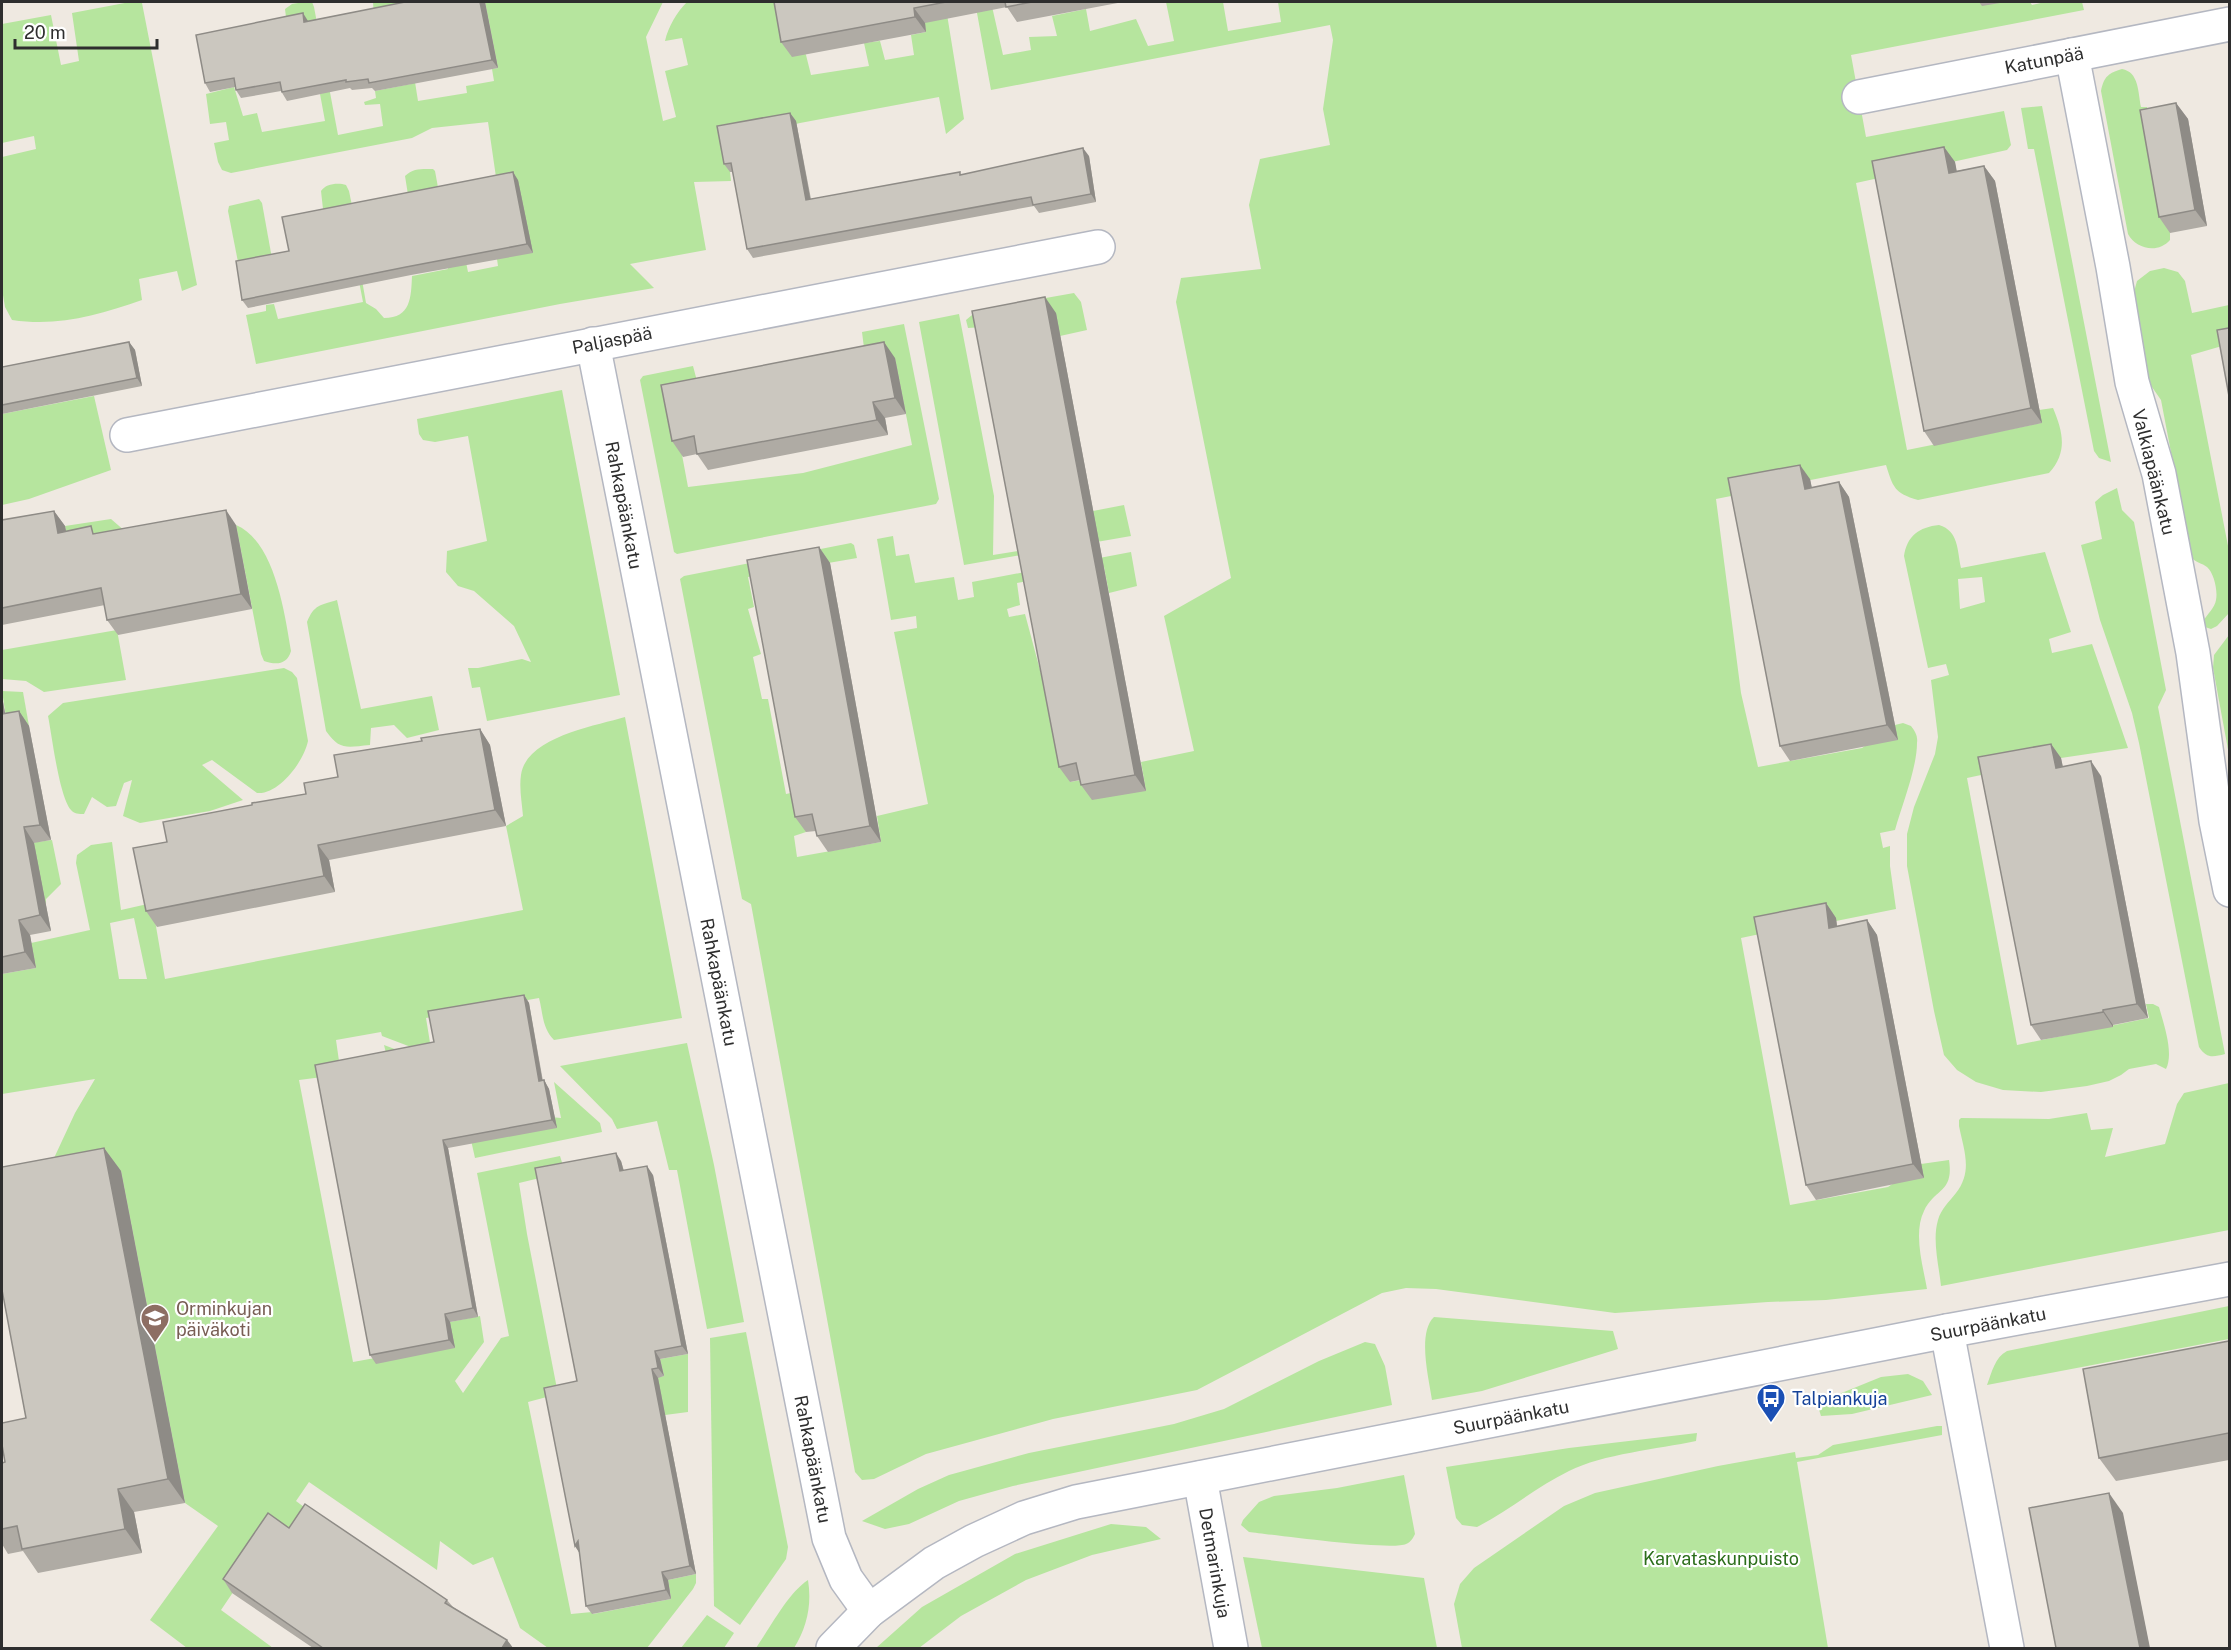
<svg xmlns="http://www.w3.org/2000/svg" width="2231" height="1650" font-family="'Public Sans',sans-serif">
	<style>
		.green { fill: #b6e59e; fill-rule: evenodd }
		.lines { fill: none; stroke-linecap: round; stroke-linejoin: round }
		.minor-casing { stroke: #b4b7c1; stroke-width: 36 }
		.tertiary-casing { stroke: #b4b7c1; stroke-width: 36 }
		.minor { stroke: #fff; stroke-width: 33 }
		.tertiary { stroke: #fff; stroke-width: 33 }
		.wall { fill: #afaba4 }
		.shaded-wall { fill: #8e8b86 }
		.building { fill: #cbc7bf; stroke: #8e8b86; stroke-width: 1.5 }
		.labels { text-anchor: middle; dominant-baseline: central; stroke-width: 4.5; stroke-linejoin: round; paint-order: stroke }
		.street-label { font-size: 18px; fill: #2e2e2e; stroke: #fff }
		.education-label { font-size: 18px; fill: #785e54; stroke: #fff; text-anchor: start }
		.transit-label { font-size: 18px; fill: #164399; stroke: #fff; text-anchor: start }
		.park-label { font-size: 18px; fill: #2c6e1b; stroke: #fff }
	</style>
	<rect width="100%" height="100%" fill="#efe9e1"/>
	<g class="green">
		<path d="M130,2L142,3L197,285L182,291L177,271L139,279L142,300C98,315 59,327 12,320L5,307L2,289V157L36,149L34,136L2,143V24L51,15L61,65L79,61L72,13Z"/>
		<path d="M304,2H312L314,7L338,135L383,126L380,104L365,105L364,102L376,98L375,91L411,84L374,16L373,2H403L416,73L415,82L418,101L467,93L466,86L494,81L492,69L498,68L485,2H663L646,37L663,121L676,117L665,71L688,65L682,38L665,41C668,27 677,12 687,2H782L806,55L811,75L869,66L864,43L880,41L885,60L914,55L911,35L926,32L921,2H945L964,119L946,134L939,97L800,123L796,124L795,121L730,172L731,181L694,182L706,250L630,264L654,288L560,304L256,364L246,315L266,311V305L274,304L278,319L363,302L346,214L324,218L321,191C325,184 338,182 346,185L349,191L366,274L362,280L366,303L376,309L384,318C411,318 411,297 412,276L448,269L433,197L409,201L405,176C413,168 422,169 433,169L435,171L446,231L466,262L468,272L498,266L497,259L533,252L497,184L488,122L432,128L412,138L231,173L222,170L218,162L214,143L229,140L226,122L210,124L206,94L234,87L243,116L257,113L262,132L325,121L320,94L323,93L287,25L285,9L292,4Z"/>
		<path d="M975,2H991L1003,55L1031,50L1029,37L1057,36L1052,16L1086,9L1090,31L1136,19L1148,46L1174,41L1166,2H1223L1228,31L1281,22L1278,2H2030L2032,5L2045,2H2082L2084,10L1851,55L1866,137L2004,111L2011,145L2007,150L1856,183L1907,450L2041,423L2039,410L2053,408C2063,432 2068,452 2049,473L1918,500C1894,493 1893,487 1886,465L1716,499L1741,693L1758,767L1862,748L1895,725L1903,723L1911,726C1915,731 1918,736 1917,743C1917,768 1902,805 1895,830L1880,833L1883,848L1890,846V866L1896,909L1836,921V918L1741,938L1790,1205L1888,1187L1921,1164L1949,1160C1954,1193 1935,1188 1924,1211C1913,1233 1923,1266 1927,1289L1826,1300L1768,1302L1615,1313L1436,1289L1406,1288L1382,1293L1197,1390L1053,1419L926,1454L874,1479L862,1480L855,1472L751,904L742,899L680,579L684,576L851,543L854,545L857,558L748,577L754,607L748,609L761,654L753,657L762,699H768L786,794L800,791L806,832L794,836L797,857L881,842L877,816L928,804L894,632L917,628L916,616L891,620L877,539L893,536L896,556L909,554L915,583L954,577L958,600L974,597L972,582L1131,552L1137,586L1109,593L1104,567L1017,583L1020,605L1007,609L1009,617L1025,614L1070,782L1087,779L1146,791L1141,762L1194,751L1164,616L1231,578L1176,302L1181,278L1261,269L1249,205L1260,159L1330,145L1323,109L1333,40L1330,25L991,90Z"/>
		<path d="M2122,69C2139,72 2138,92 2141,107H2147L2170,233V240C2158,254 2136,249 2128,234L2101,91C2104,76 2109,73 2122,69Z"/>
		<polygon points="2042,106 2111,462 2099,458 2094,451 2034,149 2028,149 2021,108"/>
		<polygon points="259,199 262,203 273,264 238,262 228,211 229,206"/>
		<path d="M2164,268L2178,272L2185,281L2192,313L2229,305V344L2191,355L2229,551V613L2217,626L2211,629L2205,627L2203,621C2207,615 2215,607 2216,600C2218,591 2214,573 2207,567C2202,563 2196,563 2191,557L2161,400L2145,377L2132,299L2137,281L2150,271Z"/>
		<polygon points="1074,293 1081,302 1087,330 1060,336 983,327 968,328 966,320 978,310"/>
		<polygon points="959,314 994,496 993,555 1025,550 1093,511 1124,505 1131,536 964,565 919,322"/>
		<polygon points="904,324 939,499 936,504 677,554 674,552 640,380 643,376 693,366 701,396 672,401 688,487 803,473 912,445 895,359 864,348 862,332"/>
		<polygon points="562,390 620,695 487,721 480,687 472,688 468,668 478,668 522,659 531,662 514,626 474,591 458,586 446,572 447,551 487,541 468,436 435,442 423,440 419,434 417,419"/>
		<polygon points="94,396 111,470 29,499 2,505 2,414"/>
		<path d="M2117,488L2122,510L2134,522L2166,690L2158,707L2225,1054C2213,1057 2207,1059 2199,1047L2139,743L2132,713L2100,620L2081,545L2102,539L2095,502L2103,495Z"/>
		<polygon points="111,519 126,532 69,548 65,526"/>
		<path d="M236,525C275,541 285,615 291,651C287,665 276,665 264,661L261,654Z"/>
		<path d="M1939,525C1959,531 1957,550 1961,568L2045,552L2071,632L2049,639L2052,653L2092,644L2128,748L2061,758L1967,778L2017,1045L2149,1018L2146,1004H2153L2159,1007C2164,1025 2174,1053 2166,1069L2156,1064L2129,1069L2121,1075L2109,1081L2087,1086L2041,1092L2003,1090L1976,1082L1957,1070L1944,1055L1934,1011L1907,866V834L1914,807L1935,754L1938,737L1931,680L1949,675L1946,664L1928,668L1904,556C1907,536 1919,527 1939,525ZM1982,577L1985,602L1960,609L1958,579Z"/>
		<path d="M337,600L361,709L432,696L439,730L407,738L394,725L371,728L370,745C347,747 340,751 326,731L307,622C314,605 320,605 337,600Z"/>
		<polygon points="117,630 126,680 44,692 26,681 2,679 2,650"/>
		<polygon points="2229,635 2229,755 2213,668 2214,655"/>
		<path d="M284,668L292,672L297,678L308,741C304,761 279,795 257,793L212,760L202,765L243,800L210,811L140,823L123,816L132,780L124,783L116,806L107,807L92,797L84,814C79,814 74,814 71,810C59,796 52,736 48,716L63,703Z"/>
		<polygon points="2,691 23,692 29,726 8,730"/>
		<path d="M625,717L682,1018L554,1040C542,1028 543,1013 539,998L426,1018L432,1055L382,1036L381,1032L336,1040L339,1061L386,1053L384,1045L432,1063L299,1080L353,1362L375,1358L450,1322L480,1316L484,1342L455,1381L463,1393L501,1338L509,1336L477,1173L560,1156L565,1172L519,1183L527,1234L558,1394L528,1402L571,1614L592,1612L593,1614L671,1599L668,1580L696,1574V1583L693,1589L647,1648H548L520,1628L493,1557L473,1565L440,1541L437,1570L309,1482L296,1501L316,1516L299,1542L277,1527L221,1610L273,1648H187L150,1620L218,1526L185,1503L121,1171L41,1186L75,1113L95,1079L2,1094V974L36,968L31,943L90,930L76,863L77,855L91,845L112,842L121,910L152,903L165,979L523,910L506,826L523,816C522,803 519,788 521,775C526,737 595,726 625,717ZM134,918L147,979H119L110,923Z"/>
		<polygon points="52,840 61,884 46,899 46,906 30,843"/>
		<polygon points="687,1043 714,1165 744,1322 707,1329 677,1170 669,1170 657,1121 617,1129 612,1119 560,1066"/>
		<polygon points="554,1082 600,1123 602,1132 475,1158 464,1109 561,1118"/>
		<path d="M2229,1083V1230L1941,1286C1939,1266 1932,1240 1938,1220C1941,1209 1949,1202 1956,1193C1973,1171 1964,1151 1959,1126V1120L1961,1118L2049,1119L2087,1113L2091,1130L2113,1128L2105,1157L2165,1144L2177,1104L2184,1093Z"/>
		<path d="M2229,1306V1339L1987,1385C1992,1372 1995,1357 2007,1351Z"/>
		<path d="M1434,1317L1613,1331L1618,1349L1482,1391L1432,1400C1429,1379 1417,1333 1434,1317Z"/>
		<polygon points="746,1332 788,1547 786,1559 740,1625 714,1606 710,1338"/>
		<polygon points="1365,1342 1375,1344 1385,1366 1392,1405 1013,1486 959,1501 909,1524 885,1529 862,1521 918,1489 949,1475 1029,1453 1174,1424 1224,1409 1319,1361"/>
		<polygon points="688,1354 688,1412 665,1415 661,1395 629,1383 664,1376 660,1359"/>
		<polygon points="1908,1374 1923,1381 1932,1395 1852,1414 1821,1416 1817,1403 1881,1377"/>
		<polygon points="1937,1426 1942,1426 1942,1435 1797,1462 1828,1648 1462,1648 1454,1604 1460,1584 1474,1568 1564,1506 1595,1493 1718,1466 1795,1452 1796,1458 1818,1455 1833,1445"/>
		<path d="M1697,1433L1696,1441C1658,1449 1603,1454 1569,1471C1536,1487 1509,1511 1477,1527L1462,1525L1456,1518L1446,1467L1569,1448Z"/>
		<path d="M1404,1475L1415,1534C1413,1538 1411,1542 1406,1544C1392,1551 1274,1535 1249,1532L1241,1525L1243,1520L1259,1502L1274,1496L1337,1488Z"/>
		<polygon points="1111,1524 1146,1527 1161,1539 1092,1555 1026,1580 961,1616 919,1648 876,1648 922,1607 1015,1554"/>
		<polygon points="1243,1557 1424,1578 1437,1648 1262,1648"/>
		<path d="M808,1580C812,1605 807,1627 794,1648H756C770,1628 788,1593 808,1580Z"/>
		<polygon points="707,1615 734,1633 724,1648 681,1648"/>
	</g>
	<g class="lines">
		<g class="minor-casing">
			<g id="minor">
				<polyline points="2072,55 2113,267 2132,382 2159,474 2193,653 2216,821 2230,890"/>
				<polyline points="1859,97 2230,24"/>
				<polyline points="593,344 829,1538 846,1579 869,1611"/>
				<polyline points="127,435 1098,247"/>
				<polyline points="1947,1331 2007,1648"/>
				<polyline points="1200,1478 1231,1648"/>
			</g>
		</g>
		<g class="tertiary-casing">
			<polyline id="tertiary" points="833,1648 869,1611 934,1563 974,1541 1024,1518 1076,1502 1947,1331 2230,1279"/>
		</g>
		<use href="#minor" class="minor"/>
		<use href="#tertiary" class="tertiary"/>
	</g>
	<g class="wall">
		<polygon points="406,2 485,2 498,68 375,91 372,88 352,90 350,88 287,101 281,91 241,98 236,90 235,87 210,92 205,83 308,21"/>
		<polygon points="774,2 1123,2 1017,22 1007,7 925,23 926,32 792,57 781,42"/>
		<polygon points="1979,2 2006,2 1982,6"/>
		<polygon points="2176,103 2188,119 2207,226 2170,233 2159,217"/>
		<polygon points="790,113 796,121 811,199 962,175 1089,156 1096,202 1039,213 1034,206 753,258 747,249 733,172 730,172 724,164"/>
		<polygon points="1944,147 1955,162 1956,171 1984,166 1995,181 2042,423 1934,446 1924,431"/>
		<polygon points="518,180 533,253 411,275 248,308 242,300 289,251"/>
		<polygon points="1056,313 1146,791 1092,800 1081,785 1080,780 1070,782 1059,767"/>
		<polygon points="129,342 135,350 142,386 2,414 2,367"/>
		<polygon points="895,358 906,414 885,418 888,435 708,470 697,454 683,457 672,441"/>
		<polygon points="1810,479 1812,488 1839,482 1849,497 1898,740 1790,761 1780,746"/>
		<polygon points="54,511 65,526 66,531 96,534 236,525 252,609 118,635 107,620 105,605 2,625 2,520"/>
		<polygon points="819,547 830,563 881,842 828,852 817,836 816,831 806,832 795,817"/>
		<polygon points="2,696 5,714 19,711 29,726 51,840 34,843 51,931 30,935 36,968 2,974"/>
		<polygon points="480,729 490,745 506,826 329,860 335,892 157,927 146,911 167,842 306,794 338,777 422,741"/>
		<polygon points="2051,744 2061,758 2063,767 2101,776 2148,1018 2113,1025 2113,1027 2041,1040 2031,1025"/>
		<polygon points="1826,903 1836,918 1837,927 1867,920 1877,935 1924,1178 1816,1200 1806,1185"/>
		<polygon points="524,995 529,1003 543,1081 544,1080 549,1089 557,1128 448,1148 478,1317 450,1322 455,1348 376,1364 370,1355 434,1042"/>
		<polygon points="104,1148 121,1171 185,1503 134,1512 142,1553 38,1573 23,1551 8,1554 2,1544 2,1463 5,1462 26,1418"/>
		<polygon points="621,1161 624,1171 653,1175 688,1354 660,1359 664,1376 658,1378 696,1574 668,1580 671,1599 592,1614 586,1606 580,1554 575,1546 577,1381"/>
		<polygon points="2229,1341 2229,1460 2116,1481 2099,1458"/>
		<polygon points="223,1579 447,1600 453,1607 507,1640 513,1648 313,1648 232,1593"/>
	</g>
	<g class="shaded-wall">
		<polygon points="480,2 485,2 498,68 492,60"/>
		<polygon points="914,8 925,23 926,32 915,17"/>
		<polygon points="303,13 308,21 304,22"/>
		<polygon points="2176,103 2188,119 2207,226 2195,210"/>
		<polygon points="790,113 796,121 812,208 806,200"/>
		<polygon points="1944,147 1955,162 1960,187 1949,173"/>
		<polygon points="1083,148 1089,156 1096,202 1091,194"/>
		<polygon points="1984,166 1995,181 2042,423 2031,408"/>
		<polygon points="513,172 518,180 533,253 527,244"/>
		<polygon points="1045,297 1056,313 1146,791 1135,775"/>
		<polygon points="129,342 135,350 142,386 137,378"/>
		<polygon points="884,342 895,358 906,414 895,398"/>
		<polygon points="873,402 885,418 888,435 877,420"/>
		<polygon points="1800,465 1810,479 1815,504 1805,489"/>
		<polygon points="1839,482 1849,497 1898,740 1887,725"/>
		<polygon points="226,510 236,525 252,609 241,594"/>
		<polygon points="54,511 65,526 69,548 58,533"/>
		<polygon points="819,547 830,563 881,842 870,826"/>
		<polygon points="2,696 8,730 2,722"/>
		<polygon points="19,711 29,726 51,840 40,825"/>
		<polygon points="480,729 490,745 506,826 495,810"/>
		<polygon points="2051,744 2061,758 2066,783 2056,768"/>
		<polygon points="2091,761 2101,776 2148,1018 2137,1004"/>
		<polygon points="24,827 34,843 51,931 40,915"/>
		<polygon points="318,845 329,860 335,892 324,876"/>
		<polygon points="1826,903 1836,918 1839,943 1829,928"/>
		<polygon points="19,920 30,935 36,968 25,952"/>
		<polygon points="1867,920 1877,935 1924,1178 1913,1164"/>
		<polygon points="524,995 529,1003 544,1090 539,1081"/>
		<polygon points="2103,1010 2113,1025 2113,1027 2103,1012"/>
		<polygon points="544,1080 549,1089 557,1128 552,1120"/>
		<polygon points="443,1140 448,1148 478,1317 473,1308"/>
		<polygon points="104,1148 121,1171 185,1503 168,1479"/>
		<polygon points="616,1153 621,1161 626,1180 620,1171"/>
		<polygon points="647,1166 653,1175 688,1354 682,1346"/>
		<polygon points="445,1314 450,1322 455,1348 449,1340"/>
		<polygon points="655,1351 660,1359 664,1376 658,1368"/>
		<polygon points="652,1369 658,1378 696,1574 690,1566"/>
		<polygon points="118,1489 134,1512 142,1553 125,1529"/>
		<polygon points="2109,1493 2123,1513 2150,1648 2140,1648"/>
		<polygon points="578,1541 581,1555 575,1546"/>
		<polygon points="662,1572 668,1580 671,1599 666,1590"/>
		<polygon points="507,1640 513,1648 502,1648"/>
	</g>
	<g class="building">
		<polygon points="405,2 480,2 492,60 369,83 368,79 346,82 346,80 282,92 280,82 236,90 234,78 205,83 196,35 303,13 304,22"/>
		<polygon points="774,2 946,2 914,8 915,17 781,42"/>
		<polygon points="1005,2 1032,2 1006,7"/>
		<polygon points="2176,103 2195,210 2159,217 2140,110"/>
		<polygon points="790,113 806,200 960,172 960,175 1083,148 1091,194 1033,205 1031,197 747,249 731,163 724,164 717,126"/>
		<polygon points="1944,147 1949,173 1984,166 2031,408 1924,431 1872,161"/>
		<polygon points="513,172 527,244 406,267 242,300 236,261 289,251 282,217"/>
		<polygon points="1045,297 1135,775 1081,785 1076,763 1059,767 972,311"/>
		<polygon points="2229,328 2229,396 2217,330"/>
		<polygon points="129,342 137,378 2,405 2,367"/>
		<polygon points="884,342 895,398 873,402 877,420 697,454 694,436 672,441 661,385"/>
		<polygon points="1800,465 1805,489 1839,482 1887,725 1780,746 1728,478"/>
		<polygon points="226,510 241,594 107,620 101,588 2,608 2,520 54,511 58,533 91,526 93,534"/>
		<polygon points="819,547 870,826 817,836 812,814 795,817 747,560"/>
		<polygon points="19,711 40,825 24,827 40,915 19,920 25,952 2,957 2,714"/>
		<polygon points="480,729 495,810 318,845 324,876 146,911 133,848 167,842 163,822 252,805 252,803 306,794 304,783 338,777 334,755 422,741 421,738"/>
		<polygon points="2051,744 2056,768 2091,761 2137,1004 2103,1010 2103,1012 2031,1025 1978,757"/>
		<polygon points="1826,903 1829,928 1867,920 1913,1164 1806,1185 1754,917"/>
		<polygon points="524,995 539,1081 544,1080 552,1120 443,1140 473,1308 445,1314 449,1340 370,1355 315,1065 434,1042 428,1011"/>
		<polygon points="104,1148 168,1479 118,1489 125,1529 22,1549 17,1526 2,1529 2,1463 5,1462 2,1445 2,1423 26,1418 2,1290 2,1167"/>
		<polygon points="616,1153 620,1171 647,1166 682,1346 655,1351 658,1368 652,1369 690,1566 662,1572 666,1590 586,1606 578,1541 575,1546 544,1388 577,1381 535,1168"/>
		<polygon points="2229,1341 2229,1433 2099,1458 2083,1369"/>
		<polygon points="2109,1493 2140,1648 2056,1648 2029,1508"/>
		<polygon points="305,1504 447,1600 445,1603 507,1640 502,1648 323,1648 223,1579 268,1513 289,1528"/>
	</g>
	<defs>
		<g id="school-pin" transform="scale(1.5)"><path d="M0 17L-7.5 6A9.5 9.5 0 1 1 7.5 6Z" fill="#8d6e63" stroke="#fff"/><path d="M0-5L7-2L0 1L-7-2ZM-4 1L0 2.5L4 1V4Q0 6-4 4Z" fill="#fff"/></g>
		<g id="bus-pin" transform="scale(1.5)"><path d="M0 17L-7.5 6A9.5 9.5 0 1 1 7.5 6Z" fill="#1a4fb4" stroke="#fff"/><path d="M-5-6H5V4H4V6H2V4H-2V6H-4V4H-5ZM-3.5-4V0h7V-4ZM-3.5 1.2v1.5H-2V1.2ZM2 1.2v1.5H3.5V1.2Z" fill="#fff"/></g>
	</defs>
	<g fill-rule="evenodd">
		<use href="#school-pin" x="155" y="1318"/>
		<use href="#bus-pin" x="1771" y="1398"/>
	</g>
	<g class="labels">
		<g class="street-label">
			<text transform="translate(2044 60) rotate(-11)">Katunpää</text>
			<text transform="translate(612 340) rotate(-11)">Paljaspää</text>
			<text transform="translate(2154 472) rotate(76)">Valkiapäänkatu</text>
			<text transform="translate(624 505) rotate(79)">Rahkapäänkatu</text>
			<text transform="translate(719 982) rotate(79)">Rahkapäänkatu</text>
			<text transform="translate(1988 1324) rotate(-11)">Suurpäänkatu</text>
			<text transform="translate(1511 1417) rotate(-11)">Suurpäänkatu</text>
			<text transform="translate(813 1459) rotate(79)">Rahkapäänkatu</text>
			<text transform="translate(1215 1563) rotate(80)">Detmarinkuja</text>
		</g>
		<g class="education-label">
			<text x="176" y="1308">Orminkujan<tspan x="176" dy="21">päiväkoti</tspan></text>
		</g>
		<g class="transit-label">
			<text x="1792" y="1398">Talpiankuja</text>
		</g>
		<g class="park-label">
			<text x="1721" y="1558">Karvataskunpuisto</text>
		</g>
	</g>
	<rect width="2231" height="1650" fill="none" stroke="#2e2e2e" stroke-width="6"/>
	<path d="M15 39v9h142v-9" fill="none" stroke="#2e2e2e" stroke-width="3"/>
	<text x="24" y="39" font-size="18" fill="#2e2e2e" stroke="#ffffff" stroke-width="4.5" paint-order="stroke">20 m</text>
</svg>
